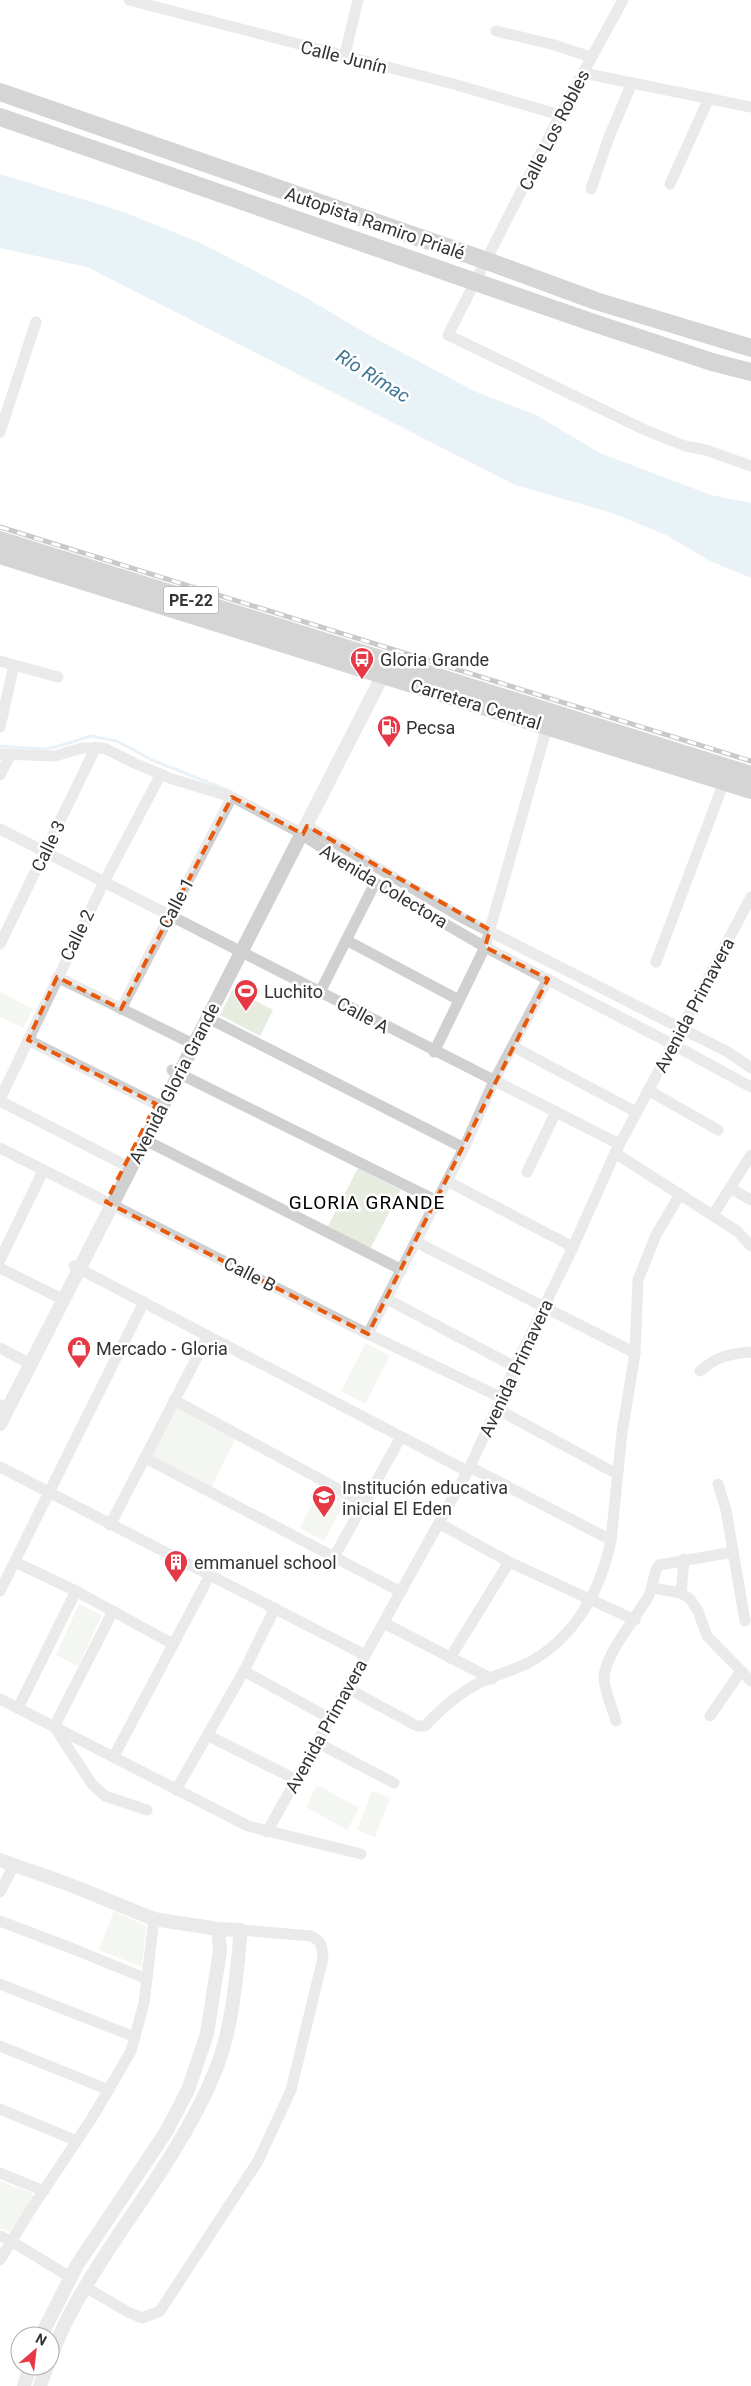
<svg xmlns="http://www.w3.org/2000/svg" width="751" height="2386" font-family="Roboto,sans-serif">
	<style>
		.green { fill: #e6ecdf }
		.water { fill: #cfe2ee }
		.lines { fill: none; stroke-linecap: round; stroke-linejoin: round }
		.stream { stroke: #cfe2ee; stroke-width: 3 }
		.minor { stroke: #d0d0d0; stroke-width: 11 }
		.tertiary { stroke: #d0d0d0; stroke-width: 14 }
		.trunk { stroke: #a2a2a2; stroke-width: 18 }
		.rail-casing { stroke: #888; stroke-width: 5 }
		.rail { stroke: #fff; stroke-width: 3; stroke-dasharray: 9; stroke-linecap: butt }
		.marked { fill: none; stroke: #e8590c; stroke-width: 4; stroke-dasharray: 10 6; stroke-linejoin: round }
		.labels { text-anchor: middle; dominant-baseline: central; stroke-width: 5; stroke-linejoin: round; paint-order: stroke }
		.shield { fill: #fff; stroke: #707070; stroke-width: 1 }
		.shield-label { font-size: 16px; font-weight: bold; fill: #333 }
		.street-label { font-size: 18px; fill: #333; stroke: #fff }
		.poi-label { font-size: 18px; fill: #333; stroke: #fff; text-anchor: start }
		.water-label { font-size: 19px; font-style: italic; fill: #3f7597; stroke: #fff }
		.neighbourhood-label { font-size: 19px; letter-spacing: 1px; fill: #000; stroke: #fff }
	</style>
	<rect width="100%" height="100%" fill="#fff"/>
	<g class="green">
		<polygon points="233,989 273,1010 260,1036 220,1015"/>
		<polygon points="0,992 33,1009 23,1028 0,1017"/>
		<polygon points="358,1168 401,1190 370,1249 328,1226"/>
		<polygon points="366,1343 390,1356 365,1404 341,1391"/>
		<polygon points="175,1404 236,1437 211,1488 149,1454"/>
		<polygon points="322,1484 347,1498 324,1541 300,1528"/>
		<polygon points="79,1604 102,1615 78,1666 56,1655"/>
		<polygon points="317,1785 359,1808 347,1830 306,1807"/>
		<polygon points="372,1791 390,1798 375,1837 357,1830"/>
		<polygon points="114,1911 146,1926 142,1967 99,1950"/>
		<polygon points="0,2181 32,2193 33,2197 10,2232 0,2228"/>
	</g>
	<polygon class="water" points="0,174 121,211 203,244 305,297 362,331 474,391 536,415 600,453 711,495 751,503 751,578 710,561 666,535 612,513 515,485 87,267 0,248"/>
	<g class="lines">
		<polyline class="stream" points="0,746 42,749 56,747 91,736 117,741 152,760 230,791"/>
		<g class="minor">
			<polyline points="129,0 457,85 560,115"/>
			<polyline points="623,0 560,115 448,335 645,430 685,446 706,450 751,466"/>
			<polyline points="496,31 551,44 591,57"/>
			<polyline points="344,58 358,0"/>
			<polyline points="583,73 751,107"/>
			<polyline points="670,184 709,98"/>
			<polyline points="591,189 609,137 632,83"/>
			<polyline points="0,432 36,322"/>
			<polyline points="0,661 58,677"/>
			<polyline points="0,727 14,665"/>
			<polyline points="0,754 55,756 82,748 104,748 134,763 172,779 232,797 295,830 375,883 485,947 672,1044 751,1087"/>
			<polyline points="0,775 11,754"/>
			<polyline points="307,826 461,917 728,1052 751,1068"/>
			<polyline points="0,829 619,1144"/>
			<polyline points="346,940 459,1000"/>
			<polyline points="0,944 96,747"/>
			<polyline points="656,962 724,782"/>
			<polyline points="57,977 187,1041"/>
			<polyline points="320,992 375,883"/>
			<polyline points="121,1009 232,797"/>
			<polyline points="208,1018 464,1148"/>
			<polyline points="28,1040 156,1104"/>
			<polyline points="514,1047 636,1112"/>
			<polyline points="434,1052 485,947 547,727"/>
			<polyline points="172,1070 437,1201"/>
			<polyline points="648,1090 718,1130"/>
			<polyline points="0,1099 104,882 161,774"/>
			<polyline points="0,1101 125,1165"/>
			<polyline points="145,1140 402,1270"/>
			<polyline points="0,1148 368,1334 500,1397"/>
			<polyline points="615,1153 737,1231 751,1246"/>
			<polyline points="527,1172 556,1112"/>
			<polyline points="447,1181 573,1247"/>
			<polyline points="730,1188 751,1200"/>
			<polyline points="713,1215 751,1155"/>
			<polyline points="416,1242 635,1353"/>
			<polyline points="0,1260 43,1171"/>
			<polyline points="74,1266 467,1471"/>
			<polyline points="0,1268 58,1297"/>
			<polyline points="387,1299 515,1367"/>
			<polyline points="368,1334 464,1148 494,1081 548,979"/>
			<polyline points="0,1348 25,1361"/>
			<path d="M700,1371C718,1356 728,1354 751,1352"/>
			<polyline points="174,1400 364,1503"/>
			<polyline points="0,1405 2,1405"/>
			<polyline points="497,1409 617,1474"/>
			<polyline points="145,1458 401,1592"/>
			<polyline points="0,1467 365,1655"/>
			<polyline points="470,1467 611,1540"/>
			<polyline points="718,1484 726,1510 745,1621"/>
			<polyline points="440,1524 509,1562 635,1620"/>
			<polyline points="110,1525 208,1336"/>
			<polyline points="334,1557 401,1437"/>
			<polyline points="15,1562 76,1591 173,1644"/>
			<polyline points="653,1588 681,1593 690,1599 698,1611 707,1636 751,1681"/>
			<polyline points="0,1591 144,1302"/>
			<polyline points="681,1593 684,1559"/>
			<polyline points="384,1623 492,1679"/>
			<polyline points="450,1658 509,1562"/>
			<polyline points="244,1671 329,1718"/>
			<path d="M347,1688L417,1726H425C440,1710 459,1693 479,1683C495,1675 512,1671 528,1663C575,1638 601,1590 611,1540L622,1433L635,1353L638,1280L656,1235L680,1194"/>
			<polyline points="0,1699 248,1826 361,1854"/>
			<polyline points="18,1708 76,1591"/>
			<polyline points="710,1716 741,1671"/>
			<path d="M616,1721C612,1708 605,1692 604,1679C603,1657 636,1618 648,1597C654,1587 652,1574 659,1565L733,1552"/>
			<polyline points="54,1727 113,1611"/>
			<polyline points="55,1728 92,1784 105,1796 147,1810"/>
			<polyline points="209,1736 297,1780"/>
			<polyline points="316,1742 394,1783"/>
			<polyline points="114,1756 210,1575"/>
			<polyline points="176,1790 244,1671 275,1608"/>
			<polyline points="267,1832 470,1467 515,1367 573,1247 615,1153 751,897"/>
			<polyline points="0,1892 14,1865"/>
			<polyline points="0,1921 71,1948 147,1979"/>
			<polyline points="0,1984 135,2037"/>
			<polyline points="0,2046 109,2090"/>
			<polyline points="0,2109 77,2141"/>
			<polyline points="0,2173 44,2191"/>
			<polyline points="0,2236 11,2241 70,2277"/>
			<polyline points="0,2260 30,2211 92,2118 131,2051 144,2003 154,1919"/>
			<path d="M85,2287L128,2312L142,2318L160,2311L258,2161L291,2090L323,1958C322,1947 322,1941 311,1936L241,1930"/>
		</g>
		<g class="tertiary">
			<polyline points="0,1424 387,667"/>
			<path d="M0,1860L68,1884L154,1919L218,1929L241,1930C236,1978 233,2029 214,2074C178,2161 114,2231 70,2314C62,2328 56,2344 50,2359"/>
			<polyline points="41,2336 77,2265 166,2132 188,2090 207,2034 220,1951 218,1929"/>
			<polyline points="24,2386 30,2366"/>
			<polyline points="40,2386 47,2366"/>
		</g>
		<g class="trunk">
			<polyline points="0,92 487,261 596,301 751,348"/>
			<polyline points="0,117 591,322 712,362 751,372"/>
			<polyline points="0,540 751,775"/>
			<polyline points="0,555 751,790"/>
		</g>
		<g class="rail-casing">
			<polyline id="rail" points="0,527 751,761"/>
		</g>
		<use href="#rail" class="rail"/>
	</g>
	<path d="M0 0H751V2386H0ZM232,797L303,834L307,826L490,930L485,947L548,979L368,1334L106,1202L156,1104L28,1040L57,977L121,1009Z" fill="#fff" fill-opacity=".55" fill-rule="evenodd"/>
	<path class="marked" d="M232,797L303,834L307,826L490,930L485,947L548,979L368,1334L106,1202L156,1104L28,1040L57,977L121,1009Z"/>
	<defs>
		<g id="bus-pin" transform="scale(1.25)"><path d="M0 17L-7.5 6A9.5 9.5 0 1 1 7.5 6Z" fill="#e63946" stroke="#fff"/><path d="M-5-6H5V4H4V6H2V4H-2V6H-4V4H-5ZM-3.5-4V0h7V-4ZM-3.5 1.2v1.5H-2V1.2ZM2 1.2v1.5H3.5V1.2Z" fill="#fff"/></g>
		<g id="fuel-pin" transform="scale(1.25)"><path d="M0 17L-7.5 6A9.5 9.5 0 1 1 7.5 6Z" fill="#e63946" stroke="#fff"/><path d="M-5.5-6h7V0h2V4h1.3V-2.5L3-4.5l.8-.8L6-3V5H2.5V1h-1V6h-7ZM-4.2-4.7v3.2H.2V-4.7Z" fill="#fff"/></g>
		<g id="stadium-pin" transform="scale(1.25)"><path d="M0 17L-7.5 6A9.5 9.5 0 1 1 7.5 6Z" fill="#e63946" stroke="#fff"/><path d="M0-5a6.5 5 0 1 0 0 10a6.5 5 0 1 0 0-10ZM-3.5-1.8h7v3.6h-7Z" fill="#fff"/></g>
		<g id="shop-pin" transform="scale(1.25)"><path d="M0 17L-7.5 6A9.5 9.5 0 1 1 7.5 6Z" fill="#e63946" stroke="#fff"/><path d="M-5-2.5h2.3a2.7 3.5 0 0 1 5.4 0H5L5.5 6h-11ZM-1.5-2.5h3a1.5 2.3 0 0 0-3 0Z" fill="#fff"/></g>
		<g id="school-pin" transform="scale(1.25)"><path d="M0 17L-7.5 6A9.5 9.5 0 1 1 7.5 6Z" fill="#e63946" stroke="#fff"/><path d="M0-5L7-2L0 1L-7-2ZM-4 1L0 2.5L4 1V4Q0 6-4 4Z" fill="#fff"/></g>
		<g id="building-pin" transform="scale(1.25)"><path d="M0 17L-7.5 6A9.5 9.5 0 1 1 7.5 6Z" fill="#e63946" stroke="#fff"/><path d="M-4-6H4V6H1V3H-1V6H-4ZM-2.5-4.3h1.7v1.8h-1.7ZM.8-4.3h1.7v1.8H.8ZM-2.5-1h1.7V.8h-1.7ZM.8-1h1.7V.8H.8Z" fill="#fff"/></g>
	</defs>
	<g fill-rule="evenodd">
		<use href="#bus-pin" x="362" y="659"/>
		<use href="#fuel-pin" x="389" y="727"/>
		<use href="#stadium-pin" x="246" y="991"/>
		<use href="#shop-pin" x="79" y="1348"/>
		<use href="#school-pin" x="324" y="1497"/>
		<use href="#building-pin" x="176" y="1562"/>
	</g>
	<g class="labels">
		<rect class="shield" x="163.5" y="586.5" width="55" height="27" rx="4"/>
		<g class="shield-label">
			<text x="191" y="600">PE-22</text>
		</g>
		<g class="street-label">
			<text transform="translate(344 57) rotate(14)">Calle Junín</text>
			<text transform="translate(554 130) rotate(-63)">Calle Los Robles</text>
			<text transform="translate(375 223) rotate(19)">Autopista Ramiro Prialé</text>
			<text transform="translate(476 704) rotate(17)">Carretera Central</text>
			<text transform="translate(48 846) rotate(-64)">Calle 3</text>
			<text transform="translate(384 886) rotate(31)">Avenida Colectora</text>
			<text transform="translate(176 903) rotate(-62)">Calle 1</text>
			<text transform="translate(77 935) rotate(-64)">Calle 2</text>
			<text transform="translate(694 1005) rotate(-62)">Avenida Primavera</text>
			<text transform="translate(363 1015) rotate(28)">Calle A</text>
			<text transform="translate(174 1083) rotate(-63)">Avenida Gloria Grande</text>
			<text transform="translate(250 1274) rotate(27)">Calle B</text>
			<text transform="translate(516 1368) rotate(-65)">Avenida Primavera</text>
			<text transform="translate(326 1726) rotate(-61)">Avenida Primavera</text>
		</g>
		<g class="poi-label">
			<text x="380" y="659">Gloria Grande</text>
			<text x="406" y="727">Pecsa</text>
			<text x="264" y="991">Luchito</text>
			<text x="96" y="1348">Mercado - Gloria</text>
			<text x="342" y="1487">Institución educativa<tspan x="342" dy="21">inicial El Eden</tspan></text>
			<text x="194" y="1562">emmanuel school</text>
		</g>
		<g class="water-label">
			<text transform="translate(373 376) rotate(32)">Río Rímac</text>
		</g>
		<g class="neighbourhood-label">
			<text x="367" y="1202">GLORIA GRANDE</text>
		</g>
	</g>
	<g transform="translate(35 2351) rotate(28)"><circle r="24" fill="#ffffff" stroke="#adadad"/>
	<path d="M0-4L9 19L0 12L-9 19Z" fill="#e63946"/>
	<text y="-8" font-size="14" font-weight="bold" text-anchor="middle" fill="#333333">N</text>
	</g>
</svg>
